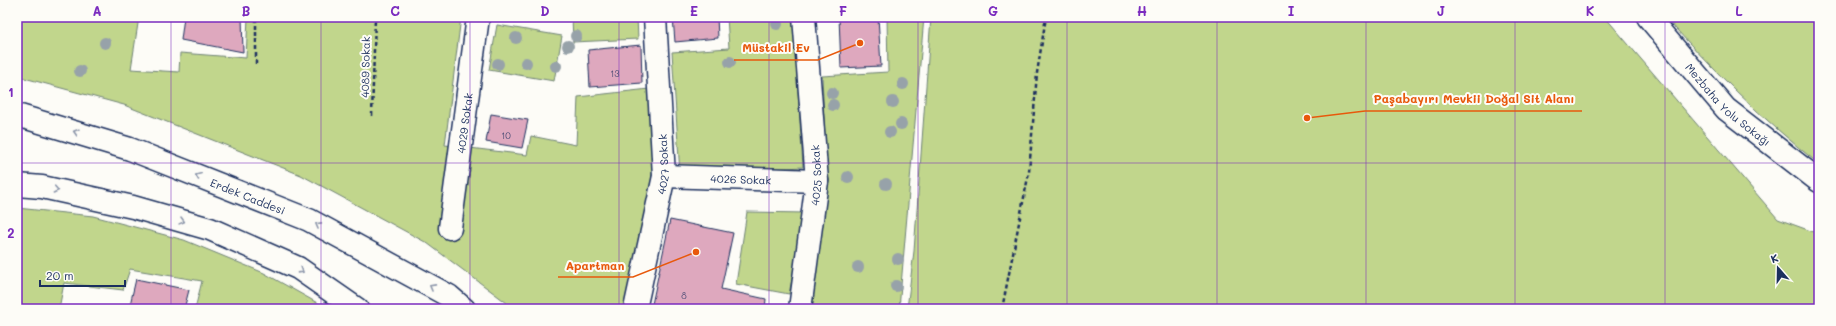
<svg xmlns="http://www.w3.org/2000/svg" width="1836" height="326" font-family="Mali,sans-serif">
	<style>
		.green { fill: #c1d68c; stroke: #6e8275 }
		.building { fill: #dea8be; stroke: #1b2f5e }
		.lines { fill: none; stroke-linecap: round; stroke-linejoin: round }
		.minor-casing { stroke: #1b2f5e; stroke-width: 25 }
		.highway-casing { stroke: #1b2f5e; stroke-width: 25 }
		.path { stroke: #1b2f5e; stroke-width: 2.5; stroke-dasharray: 4 3; stroke-linecap: butt }
		.minor { stroke: #fdfcf7; stroke-width: 22 }
		.highway { stroke: #fdfcf7; stroke-width: 22 }
		.tree { fill: #97a2a9 }
		.oneway { stroke: #8c96aa }
		.grid { fill: none; stroke: #7b2cbf; stroke-width: 1; stroke-opacity: 0.55 }
		.labels { text-anchor: middle; dominant-baseline: central; stroke-width: 4; stroke-linejoin: round; paint-order: stroke }
		.number-label { font-size: 9px; fill: #4c4d76 }
		.street-label { font-size: 11px; fill: #1b2f5e; stroke: #fdfcf7 }
		.leader { fill: none; stroke: #e8590c; stroke-width: 1.5 }
		.callout-dot { fill: #e8590c; stroke: #fdfcf7; stroke-width: 1.5 }
		.callout-label { font-size: 12px; text-anchor: middle; font-weight: bold; fill: #e8590c; stroke: #fdfcf7; stroke-width: 4; stroke-linejoin: round; paint-order: stroke }
		.neatline { fill: none; stroke: #7b2cbf; stroke-width: 1.5 }
		.grid-label { font-size: 13px; text-anchor: middle; font-weight: bold; fill: #7b2cbf }
	</style>
	<rect width="100%" height="100%" fill="#fdfcf7"/>
	<filter id="ink" filterUnits="userSpaceOnUse"><feTurbulence type="fractalNoise" baseFrequency=".025" numOctaves="2"/><feDisplacementMap in="SourceGraphic" scale="8" xChannelSelector="R" yChannelSelector="G"/><feConvolveMatrix kernelMatrix="1 2 1 2 8 2 1 2 1" color-interpolation-filters="sRGB"/></filter>
	<g filter="url(#ink)">
		<g class="green">
			<polygon points="17,17 139,17 131,69 179,72 180,53 246,58 248,17 461,17 445,145 527,155 531,136 576,145 578,97 649,89 655,184 624,309 515,309 427,243 301,175 124,105 17,76"/>
			<polygon points="572,17 637,17 638,39 573,42"/>
			<polygon points="727,17 793,17 803,167 680,174 672,52 729,48"/>
			<polygon points="887,17 924,17 899,309 810,309 827,183 822,76 888,72"/>
			<polygon points="931,17 1605,17 1778,219 1819,234 1819,309 907,309 914,251"/>
			<path d="M1665,17H1819V164C1763,120 1713,70 1665,17Z"/>
			<polygon points="497,25 562,36 554,81 489,70"/>
			<polygon points="17,208 93,216 184,240 264,273 328,309 195,309 202,281 130,269 123,290 64,283 59,309 17,309"/>
			<polygon points="747,212 805,213 789,294 736,284"/>
		</g>
		<g class="building">
			<polygon points="184,17 242,17 243,52 181,40"/>
			<polygon points="673,17 717,17 718,38 675,42"/>
			<polygon points="839,17 878,17 881,66 841,68"/>
			<polygon points="641,45 642,83 590,87 588,50"/>
			<polygon points="491,114 528,120 522,148 486,142"/>
			<polygon points="670,220 733,233 721,289 766,299 765,309 651,309"/>
			<polygon points="136,279 189,290 184,309 129,309"/>
		</g>
		<g class="lines">
			<g class="minor-casing">
				<g id="minor">
					<path id="s1" d="M1648,17L1726,109L1819,181"/>
					<path id="s2" d="M664,176L817,181"/>
					<path id="s3" d="M450,228L478,17"/>
					<path id="s4" d="M635,309L664,176L655,17"/>
					<path id="s5" d="M800,309L817,181L804,17"/>
				</g>
			</g>
			<g class="highway-casing">
				<g id="highway">
					<path id="s6" d="M17,115L130,149L309,220L449,296L464,309"/>
					<polyline points="17,185 42,187 133,207 210,229 298,268 357,309"/>
				</g>
			</g>
			<g class="path">
				<polyline points="256,64 256,17"/>
				<polyline points="372,116 375,17"/>
				<polyline points="1002,309 1029,172 1037,73 1046,17"/>
			</g>
			<use href="#minor" class="minor"/>
			<use href="#highway" class="highway"/>
		</g>
		<g class="tree">
			<circle cx="777" cy="24" r="6"/>
			<circle cx="576" cy="36" r="6"/>
			<circle cx="516" cy="38" r="6"/>
			<circle cx="105" cy="43" r="6"/>
			<circle cx="568" cy="46" r="6"/>
			<circle cx="730" cy="62" r="6"/>
			<circle cx="526" cy="63" r="6"/>
			<circle cx="498" cy="64" r="6"/>
			<circle cx="556" cy="66" r="6"/>
			<circle cx="80" cy="71" r="6"/>
			<circle cx="903" cy="84" r="6"/>
			<circle cx="832" cy="93" r="6"/>
			<circle cx="893" cy="102" r="6"/>
			<circle cx="833" cy="105" r="6"/>
			<circle cx="901" cy="124" r="6"/>
			<circle cx="890" cy="132" r="6"/>
			<circle cx="848" cy="177" r="6"/>
			<circle cx="886" cy="184" r="6"/>
			<circle cx="898" cy="259" r="6"/>
			<circle cx="858" cy="267" r="6"/>
			<circle cx="896" cy="286" r="6"/>
		</g>
		<defs><path id="oneway-chevron" d="M-2-3.5L2.5 0L-2 3.5" fill="none" stroke-width="1.6" stroke-linecap="round" stroke-linejoin="round"/></defs>
		<g class="oneway">
			<use href="#oneway-chevron" transform="translate(76 132) rotate(-164)"/>
			<use href="#oneway-chevron" transform="translate(198 176) rotate(-158)"/>
			<use href="#oneway-chevron" transform="translate(56 190) rotate(12)"/>
			<use href="#oneway-chevron" transform="translate(182 221) rotate(15)"/>
			<use href="#oneway-chevron" transform="translate(318 225) rotate(-151)"/>
			<use href="#oneway-chevron" transform="translate(301 271) rotate(32)"/>
			<use href="#oneway-chevron" transform="translate(432 287) rotate(-151)"/>
		</g>
	</g>
	<path class="grid" d="M171,17V309M321,17V309M470,17V309M619,17V309M769,17V309M918,17V309M1067,17V309M1217,17V309M1366,17V309M1515,17V309M1665,17V309M17,163H1819"/>
	<g class="labels">
		<g class="number-label">
			<text x="615" y="73">13</text>
			<text x="506" y="135">10</text>
			<text x="684" y="295">8</text>
		</g>
		<g class="street-label">
			<text transform="translate(365 67) rotate(-89)">4089 Sokak</text>
			<text stroke="none"><textPath href="#s1" startOffset="119">Mezbaha Yolu Sokağı</textPath></text>
			<text stroke="none"><textPath href="#s3" startOffset="106">4029 Sokak</textPath></text>
			<text stroke="none"><textPath href="#s4" startOffset="148">4027 Sokak</textPath></text>
			<text stroke="none"><textPath href="#s5" startOffset="135">4025 Sokak</textPath></text>
			<text stroke="none"><textPath href="#s2" startOffset="77">4026 Sokak</textPath></text>
			<text stroke="none"><textPath href="#s6" startOffset="245">Erdek Caddesi</textPath></text>
		</g>
	</g>
	<path class="leader" d="M860 43L818 60H734M1307 118L1365 111H1582M696 252L633 277H558"/>
	<g class="callout-dot">
		<circle cx="860" cy="43" r="4"/>
		<circle cx="1307" cy="118" r="4"/>
		<circle cx="696" cy="252" r="4"/>
	</g>
	<g class="callout-label">
		<text x="776" y="52">Müstakil Ev</text>
		<text x="1474" y="103">Paşabayırı Mevkii Doğal Sit Alanı</text>
		<text x="595" y="270">Apartman</text>
	</g>
	<rect width="1836" height="326" fill="none" stroke="#fdfcf7" stroke-width="44"/>
	<g transform="translate(1778 268) rotate(340)" stroke="#fdfcf7" stroke-width="3" paint-order="stroke">
	<path d="M0-3L7 15L0 10L-7 15Z" fill="#1b2f5e"/>
	<text y="-6" font-size="11" font-weight="bold" text-anchor="middle" fill="#1b2f5e">K</text>
	</g>
	<path d="M40 280v6h85v-6" fill="none" stroke="#1b2f5e" stroke-width="2"/>
	<text x="46" y="280" font-size="12" fill="#1b2f5e" stroke="#fdfcf7" stroke-width="3" paint-order="stroke">20 m</text>
	<rect x="22" y="22" width="1792" height="282" class="neatline"/>
	<g class="grid-label">
		<text x="97" y="16">A</text>
		<text x="246" y="16">B</text>
		<text x="395" y="16">C</text>
		<text x="545" y="16">D</text>
		<text x="694" y="16">E</text>
		<text x="843" y="16">F</text>
		<text x="993" y="16">G</text>
		<text x="1142" y="16">H</text>
		<text x="1291" y="16">I</text>
		<text x="1441" y="16">J</text>
		<text x="1590" y="16">K</text>
		<text x="1739" y="16">L</text>
		<text x="11" y="97">1</text>
		<text x="11" y="238">2</text>
	</g>
</svg>
